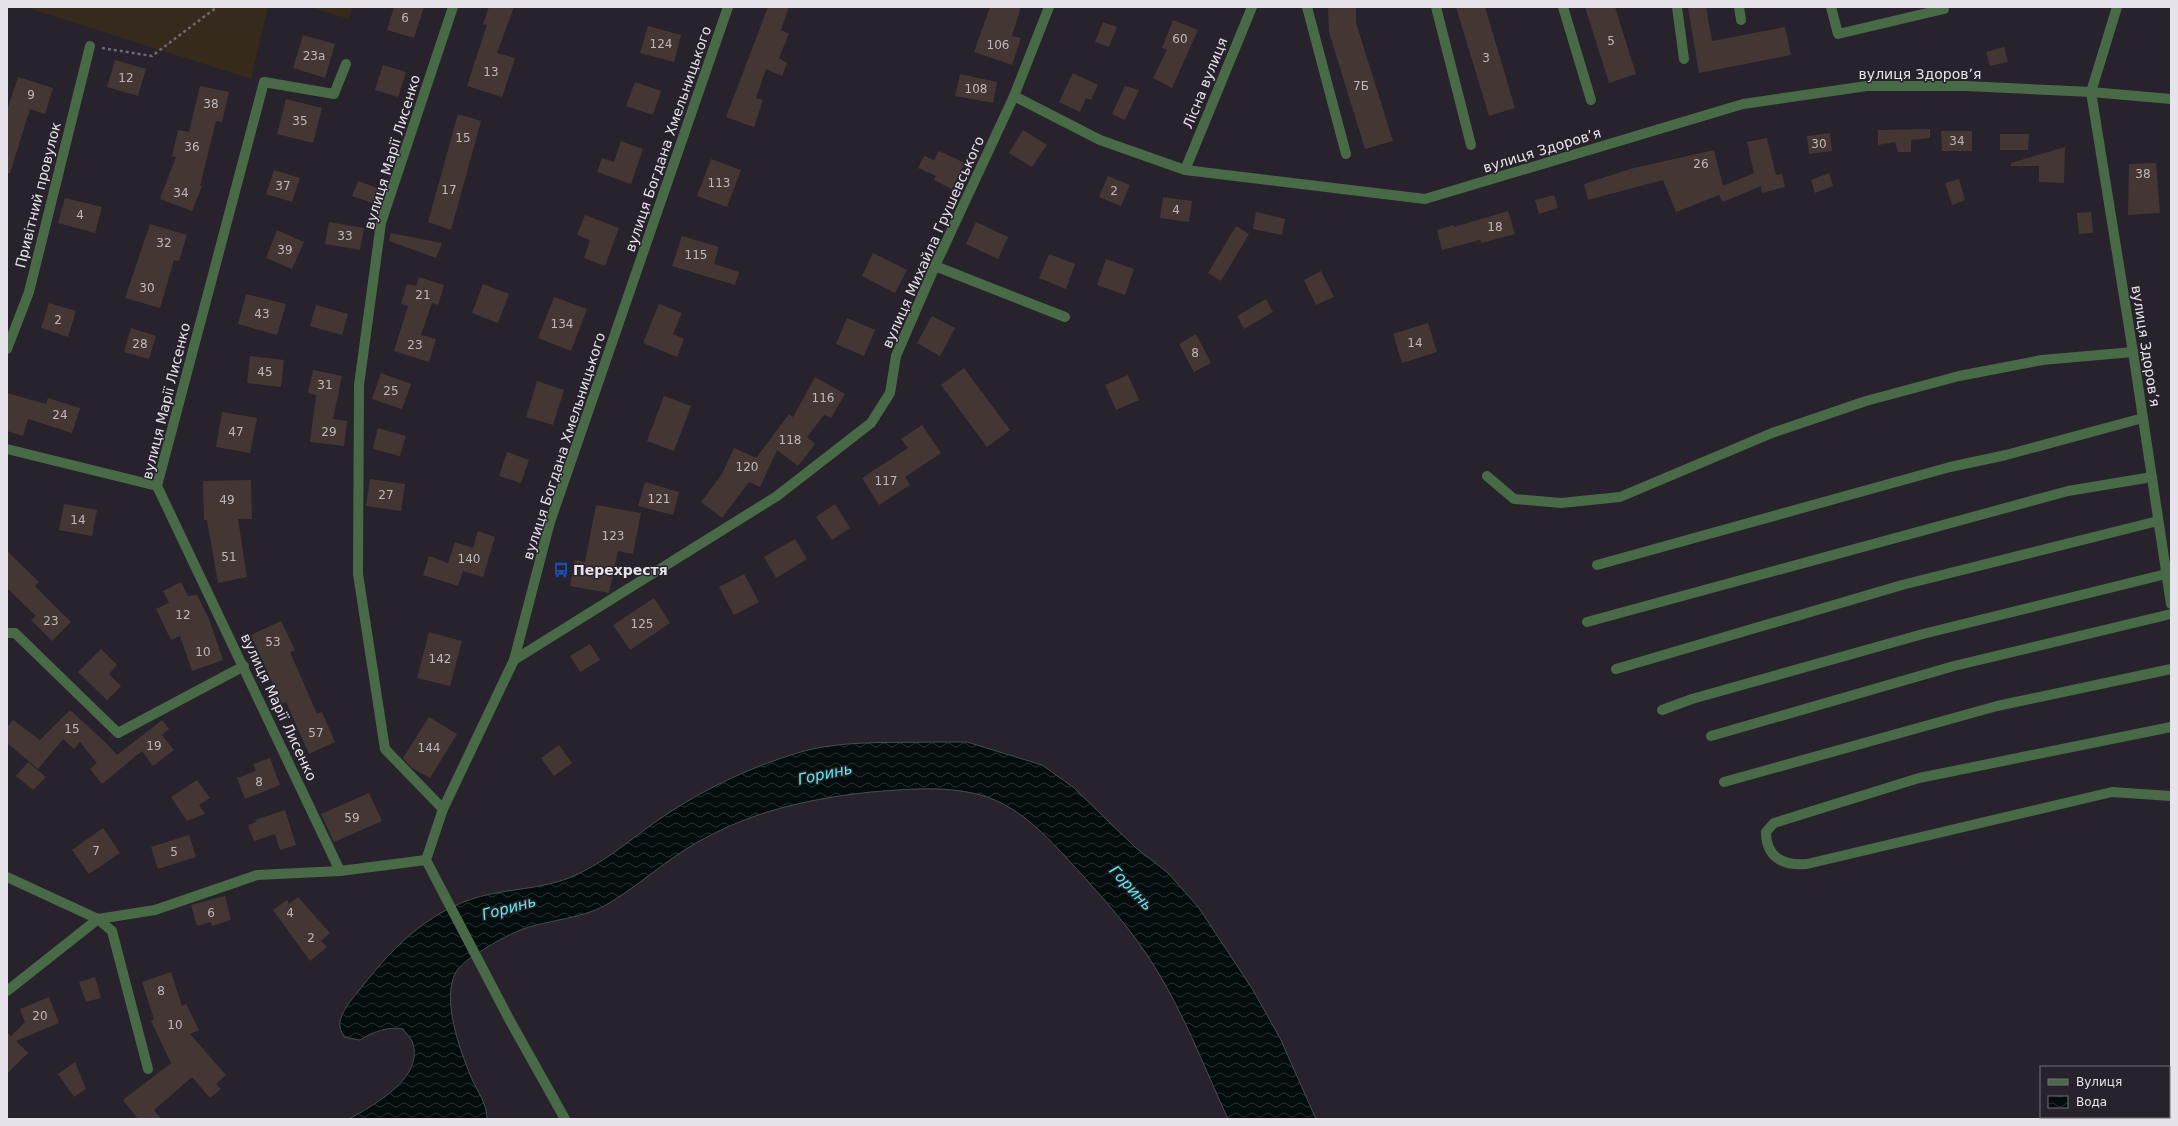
<svg xmlns="http://www.w3.org/2000/svg" width="2178" height="1126" font-family="'DejaVu Sans',sans-serif">
	<style>
		.education { fill: #352a1b }
		.water { fill: url(#water-waves); stroke: #474d4f }
		.building { fill: #443733 }
		.lines { fill: none; stroke-linecap: round; stroke-linejoin: round }
		.path { stroke: #6e6972; stroke-width: 2.5; stroke-dasharray: 3 3; stroke-linecap: butt }
		.minor { stroke: #486a47; stroke-width: 10 }
		.labels { text-anchor: middle; dominant-baseline: central; stroke-width: 3; stroke-linejoin: round; paint-order: stroke }
		.number-label { font-size: 12px; fill: #beb8bc }
		.street-label { font-size: 14px; fill: #e7e3ea; stroke: #27222c }
		.poi-label { font-size: 14px; font-weight: bold; fill: #e7e3ea; stroke: #27222c; text-anchor: start }
		.water-label { font-size: 15px; font-style: italic; fill: #5feaeb; stroke: #27222c }
	</style>
	<defs>
		<pattern id="water-waves" width="16" height="10" patternUnits="userSpaceOnUse"><rect width="16" height="10" fill="#030d0d"/><path d="M0 5q4-4 8 0t8 0" fill="none" stroke="#283030"/></pattern>
	</defs>
	<rect width="100%" height="100%" fill="#27222c"/>
	<g class="education">
		<polygon points="25,7 268,7 251,79"/>
		<polygon points="309,7 352,7 349,19"/>
	</g>
	<path class="water" d="M933,742H967L1042,765L1073,787L1135,847L1168,873L1199,908L1253,990L1280,1038L1316,1119H1228C1205,1069 1185,1016 1156,969C1133,931 1104,899 1074,866C1051,841 1027,814 995,800C956,784 911,789 871,792C815,798 761,809 711,835C675,852 645,881 611,902C584,919 552,919 523,929C507,935 492,944 478,953C470,958 461,964 456,972C441,999 460,1050 471,1077C477,1091 487,1103 487,1119H349C374,1105 426,1077 412,1041C410,1037 405,1033 403,1029C387,1026 374,1032 360,1040L344,1037C343,1034 340,1030 340,1027C338,1014 353,998 361,988C395,944 435,905 491,894C520,888 554,887 580,873C613,857 640,831 670,812C710,786 752,767 797,753C840,740 889,743 933,742Z"/>
	<g class="building">
		<polygon points="394,7 424,7 414,38 387,30"/>
		<polygon points="489,7 514,7 497,53 515,58 502,97 467,86 487,25 483,24"/>
		<polygon points="768,7 789,7 781,30 789,34 779,58 787,63 782,76 766,69 756,98 763,100 754,127 726,117"/>
		<polygon points="990,7 1021,7 1012,36 1021,38 1012,65 974,52"/>
		<polygon points="1328,7 1356,7 1356,23 1393,141 1365,149 1329,32"/>
		<polygon points="1456,7 1485,7 1515,108 1489,116"/>
		<polygon points="1585,7 1615,7 1636,74 1609,83"/>
		<polygon points="1688,7 1706,7 1712,41 1785,27 1791,55 1699,73"/>
		<polygon points="1173,20 1198,30 1172,88 1153,78 1167,50 1162,48"/>
		<polygon points="1103,22 1117,27 1109,47 1095,42"/>
		<polygon points="648,26 681,35 674,62 640,53"/>
		<polygon points="303,35 335,44 325,78 293,68"/>
		<polygon points="2004,47 2008,62 1990,66 1986,52"/>
		<polygon points="115,60 146,69 138,96 107,87"/>
		<polygon points="383,65 406,72 398,97 375,90"/>
		<polygon points="1073,73 1098,85 1091,100 1086,98 1080,112 1059,102"/>
		<polygon points="960,74 997,82 993,103 955,96"/>
		<polygon points="18,77 53,88 45,114 30,109 10,173 7,173 7,110"/>
		<polygon points="635,82 661,91 653,115 626,106"/>
		<polygon points="200,86 229,92 222,122 216,121 200,186 202,186 192,211 160,199 176,157 172,156 178,130 189,132"/>
		<polygon points="1125,86 1139,90 1125,120 1112,114"/>
		<polygon points="286,99 322,108 313,143 277,134"/>
		<polygon points="458,114 481,121 451,230 428,222"/>
		<polygon points="1930,129 1930,138 1911,140 1911,152 1898,152 1895,142 1878,145 1878,130"/>
		<polygon points="1023,130 1047,145 1032,167 1009,153"/>
		<polygon points="1941,131 1972,131 1972,151 1942,151"/>
		<polygon points="1830,133 1832,151 1809,154 1807,136"/>
		<polygon points="2000,134 2029,134 2028,150 2000,150"/>
		<polygon points="1767,138 1776,175 1782,174 1785,187 1762,193 1761,186 1723,202 1719,195 1676,212 1663,180 1588,200 1584,184 1630,169 1714,150 1723,186 1754,173 1747,142"/>
		<polygon points="621,141 643,149 631,184 597,172 602,158 614,162"/>
		<polygon points="2065,147 2064,183 2039,182 2039,166 2011,166 2011,163"/>
		<polygon points="939,151 965,163 952,189 934,180 936,176 918,168 924,156 934,160"/>
		<polygon points="711,159 741,170 727,207 697,196"/>
		<polygon points="2156,163 2160,213 2128,215 2129,164"/>
		<polygon points="274,170 300,178 292,202 266,194"/>
		<polygon points="1829,173 1833,186 1815,193 1811,180"/>
		<polygon points="1108,176 1130,185 1121,206 1099,197"/>
		<polygon points="1959,179 1965,200 1952,205 1945,183"/>
		<polygon points="358,181 383,190 378,205 352,196"/>
		<polygon points="1554,195 1558,208 1539,214 1535,200"/>
		<polygon points="1163,197 1192,201 1189,222 1160,218"/>
		<polygon points="65,198 102,207 95,233 58,223"/>
		<polygon points="1508,211 1515,234 1482,243 1480,240 1442,250 1437,230 1454,225 1454,227"/>
		<polygon points="1256,212 1285,219 1282,235 1253,229"/>
		<polygon points="2091,212 2093,233 2079,234 2077,213"/>
		<polygon points="585,215 619,228 605,266 584,258 590,240 577,235"/>
		<polygon points="329,222 364,228 360,250 325,244"/>
		<polygon points="976,222 1008,237 998,259 966,244"/>
		<polygon points="150,224 187,235 179,261 174,260 160,308 125,298"/>
		<polygon points="1236,226 1249,234 1221,281 1208,273"/>
		<polygon points="277,230 304,242 292,269 266,258"/>
		<polygon points="391,233 442,243 436,258 389,241"/>
		<polygon points="682,236 719,247 714,264 739,272 735,285 672,266"/>
		<polygon points="873,253 907,270 895,293 862,276"/>
		<polygon points="1049,254 1075,264 1066,289 1039,278"/>
		<polygon points="1106,259 1134,269 1125,295 1097,285"/>
		<polygon points="1321,271 1334,297 1316,305 1304,280"/>
		<polygon points="419,277 444,285 438,305 432,303 421,335 436,339 429,362 394,351 408,306 401,304 407,284 416,286"/>
		<polygon points="483,284 509,294 498,323 472,313"/>
		<polygon points="246,294 286,304 277,335 238,324"/>
		<polygon points="554,297 587,309 571,351 538,338"/>
		<polygon points="1266,299 1273,312 1244,329 1237,316"/>
		<polygon points="49,303 76,311 68,337 41,328"/>
		<polygon points="659,304 682,313 673,334 684,339 677,357 643,343"/>
		<polygon points="316,305 348,314 342,335 310,326"/>
		<polygon points="932,316 955,328 940,356 917,343"/>
		<polygon points="847,318 875,330 864,356 836,344"/>
		<polygon points="1428,323 1437,352 1402,363 1393,334"/>
		<polygon points="131,328 156,336 149,359 124,352"/>
		<polygon points="1196,334 1211,363 1194,372 1179,344"/>
		<polygon points="250,356 284,360 281,387 247,383"/>
		<polygon points="964,368 1010,430 987,447 941,385"/>
		<polygon points="313,370 342,376 333,419 347,421 344,446 310,442 316,395 308,393"/>
		<polygon points="381,373 411,384 402,409 372,399"/>
		<polygon points="1128,375 1139,400 1116,410 1105,385"/>
		<polygon points="815,377 845,394 831,418 824,415 807,437 815,444 798,466 777,450 760,487 749,482 722,518 701,502 722,474 734,448 756,458 789,414 793,417"/>
		<polygon points="537,381 564,390 553,425 526,417"/>
		<polygon points="7,393 46,404 48,398 80,408 72,433 28,419 23,436 7,431"/>
		<polygon points="664,396 691,406 674,451 647,441"/>
		<polygon points="222,412 257,418 250,453 216,447"/>
		<polygon points="922,425 941,453 905,477 910,485 879,505 862,478 908,448 901,439"/>
		<polygon points="378,428 406,436 400,456 373,449"/>
		<polygon points="507,452 529,460 521,483 499,476"/>
		<polygon points="370,479 405,484 401,511 366,506"/>
		<polygon points="251,480 252,519 238,519 247,577 218,583 207,520 204,520 203,481"/>
		<polygon points="645,482 679,492 673,515 638,506"/>
		<polygon points="64,504 97,510 92,536 59,530"/>
		<polygon points="835,504 850,528 832,540 816,517"/>
		<polygon points="596,505 641,513 633,554 618,551 609,593 570,586 575,560 585,562"/>
		<polygon points="478,531 495,537 483,577 463,571 458,586 423,575 429,556 448,563 455,542 473,548"/>
		<polygon points="795,539 807,559 776,578 764,557"/>
		<polygon points="7,551 39,582 35,586 71,622 52,641 31,620 36,616 7,588"/>
		<polygon points="744,574 759,602 734,615 719,587"/>
		<polygon points="181,582 188,596 197,595 209,619 223,660 192,671 180,636 171,640 156,609 169,603 163,591"/>
		<polygon points="654,598 670,623 630,650 613,625"/>
		<polygon points="281,621 295,650 290,652 317,714 322,712 335,742 309,754 286,702 282,704 251,635"/>
		<polygon points="429,632 462,641 450,686 417,678"/>
		<polygon points="590,644 600,660 580,672 570,656"/>
		<polygon points="101,649 117,665 109,674 121,686 107,700 78,672"/>
		<polygon points="70,710 107,744 117,755 162,720 169,729 162,735 174,750 153,766 142,751 102,784 90,769 97,763 80,742 74,749 63,739 38,769 7,743 7,727 13,720 40,740"/>
		<polygon points="429,717 457,734 430,778 412,768 403,758"/>
		<polygon points="559,745 572,763 554,776 541,758"/>
		<polygon points="270,758 280,785 245,799 237,778 256,771 253,764"/>
		<polygon points="28,762 46,777 33,790 16,776"/>
		<polygon points="197,780 210,798 199,805 205,814 187,821 171,797"/>
		<polygon points="369,793 382,821 334,842 321,814"/>
		<polygon points="285,810 296,845 280,850 275,834 254,841 248,825 256,822 255,820"/>
		<polygon points="103,828 120,853 89,874 72,850"/>
		<polygon points="189,835 196,857 158,869 151,847"/>
		<polygon points="225,896 231,920 212,926 211,922 197,926 191,905"/>
		<polygon points="298,897 330,933 321,941 327,947 310,961 273,910 287,900 289,904"/>
		<polygon points="171,972 182,1006 186,1004 199,1030 190,1034 226,1075 216,1084 221,1089 210,1098 192,1077 154,1110 161,1119 138,1119 123,1100 171,1063 151,1021 154,1019 142,982"/>
		<polygon points="95,977 101,998 86,1002 79,982"/>
		<polygon points="49,997 59,1023 16,1041 28,1053 7,1074 7,1032 11,1036 25,1022 20,1009"/>
		<polygon points="75,1062 86,1089 74,1097 58,1074"/>
	</g>
	<g class="lines">
		<polyline class="path" points="102,48 152,56 217,7"/>
		<g class="minor">
			<polyline points="1307,7 1346,154"/>
			<polyline points="1436,7 1471,145"/>
			<polyline points="1563,7 1591,100"/>
			<polyline points="1677,7 1684,59"/>
			<polyline points="1739,7 1741,20"/>
			<polyline points="1831,7 1838,34 1944,9 1943,7"/>
			<polyline points="2117,7 2091,92 2133,352 2171,604"/>
			<polyline points="1014,96 1100,140 1185,170 1425,199 1743,104 1867,86 1966,86 2091,92 2171,99"/>
			<polyline points="1185,170 1252,7"/>
			<polyline points="935,266 1065,317"/>
			<polyline points="7,349 29,292 90,46"/>
			<polyline points="7,449 157,486"/>
			<polyline points="1487,476 1514,499 1561,503 1620,497 1772,433 1866,401 1959,376 2042,360 2133,352"/>
			<polyline points="1597,565 1950,467 2006,455 2143,418"/>
			<polyline points="1587,622 2068,491 2152,477"/>
			<polyline points="7,633 15,633 118,733 244,666"/>
			<polyline points="514,660 777,496 871,423 890,393 896,356 935,266 1014,96 1049,7"/>
			<polyline points="1616,669 1902,585 2158,521"/>
			<polyline points="1662,710 1692,699 1923,634 2166,574"/>
			<path d="M2171,727L1919,778L1774,823L1766,832C1766,858 1784,866 1807,864L2112,792L2171,796"/>
			<polyline points="1711,736 1954,666 2171,614"/>
			<polyline points="1724,782 1997,706 2171,669"/>
			<polyline points="443,809 385,749 358,574 359,385 381,223 453,7"/>
			<polyline points="340,871 157,486 264,82 334,94 346,64"/>
			<polyline points="7,877 98,919 155,910 257,875 340,871 426,860"/>
			<polyline points="7,991 98,919 112,931 148,1069"/>
			<polyline points="565,1119 509,1019 426,860 443,809 514,660 550,522 728,7"/>
		</g>
	</g>
	<defs>
		<g id="bus-bare" transform="scale(1.2)"><path d="M-5-6H5V4H4V6H2V4H-2V6H-4V4H-5ZM-3.5-4V0h7V-4ZM-3.5 1.2v1.5H-2V1.2ZM2 1.2v1.5H3.5V1.2Z" fill="#1a4fb4" stroke="#27222c" stroke-width="2.5" paint-order="stroke"/></g>
	</defs>
	<g fill-rule="evenodd">
		<use href="#bus-bare" x="561" y="570"/>
	</g>
	<g class="labels">
		<g class="number-label">
			<text x="405" y="18">6</text>
			<text x="1180" y="39">60</text>
			<text x="1611" y="41">5</text>
			<text x="661" y="44">124</text>
			<text x="998" y="45">106</text>
			<text x="314" y="56">23а</text>
			<text x="1486" y="58">3</text>
			<text x="491" y="72">13</text>
			<text x="126" y="78">12</text>
			<text x="1361" y="86">7Б</text>
			<text x="976" y="89">108</text>
			<text x="31" y="95">9</text>
			<text x="211" y="104">38</text>
			<text x="300" y="121">35</text>
			<text x="463" y="138">15</text>
			<text x="1957" y="141">34</text>
			<text x="1819" y="144">30</text>
			<text x="192" y="147">36</text>
			<text x="1701" y="164">26</text>
			<text x="2143" y="174">38</text>
			<text x="719" y="183">113</text>
			<text x="283" y="186">37</text>
			<text x="449" y="190">17</text>
			<text x="1114" y="191">2</text>
			<text x="181" y="193">34</text>
			<text x="1176" y="210">4</text>
			<text x="80" y="215">4</text>
			<text x="1495" y="227">18</text>
			<text x="345" y="236">33</text>
			<text x="164" y="243">32</text>
			<text x="285" y="250">39</text>
			<text x="696" y="255">115</text>
			<text x="147" y="288">30</text>
			<text x="423" y="295">21</text>
			<text x="262" y="314">43</text>
			<text x="58" y="320">2</text>
			<text x="562" y="324">134</text>
			<text x="1415" y="343">14</text>
			<text x="140" y="344">28</text>
			<text x="415" y="345">23</text>
			<text x="1195" y="353">8</text>
			<text x="265" y="372">45</text>
			<text x="325" y="385">31</text>
			<text x="391" y="391">25</text>
			<text x="823" y="398">116</text>
			<text x="60" y="415">24</text>
			<text x="236" y="432">47</text>
			<text x="329" y="432">29</text>
			<text x="790" y="440">118</text>
			<text x="747" y="467">120</text>
			<text x="886" y="481">117</text>
			<text x="386" y="495">27</text>
			<text x="659" y="499">121</text>
			<text x="227" y="500">49</text>
			<text x="78" y="520">14</text>
			<text x="613" y="536">123</text>
			<text x="229" y="557">51</text>
			<text x="469" y="559">140</text>
			<text x="183" y="615">12</text>
			<text x="51" y="621">23</text>
			<text x="642" y="624">125</text>
			<text x="273" y="642">53</text>
			<text x="203" y="652">10</text>
			<text x="440" y="659">142</text>
			<text x="72" y="729">15</text>
			<text x="316" y="733">57</text>
			<text x="154" y="746">19</text>
			<text x="429" y="748">144</text>
			<text x="259" y="782">8</text>
			<text x="352" y="818">59</text>
			<text x="96" y="851">7</text>
			<text x="174" y="852">5</text>
			<text x="211" y="913">6</text>
			<text x="290" y="913">4</text>
			<text x="311" y="938">2</text>
			<text x="161" y="991">8</text>
			<text x="40" y="1016">20</text>
			<text x="175" y="1025">10</text>
		</g>
		<g class="street-label">
			<text x="1920" y="74">вулиця Здоровʼя</text>
			<text transform="translate(1205 83) rotate(-68)">Лісна вулиця</text>
			<text transform="translate(668 139) rotate(-71)">вулиця Богдана Хмельницького</text>
			<text transform="translate(1542 150) rotate(-17)">вулиця Здоровʼя</text>
			<text transform="translate(392 152) rotate(-73)">вулиця Марії Лисенко</text>
			<text transform="translate(38 195) rotate(-76)">Привітний провулок</text>
			<text transform="translate(933 242) rotate(-66)">вулиця Михайла Грушевського</text>
			<text transform="translate(2146 346) rotate(81)">вулиця Здоровʼя</text>
			<text transform="translate(166 401) rotate(-76)">вулиця Марії Лисенко</text>
			<text transform="translate(564 446) rotate(-72)">вулиця Богдана Хмельницького</text>
			<text transform="translate(279 707) rotate(65)">вулиця Марії Лисенко</text>
		</g>
		<g class="poi-label">
			<text x="573" y="570">Перехрестя</text>
		</g>
		<g class="water-label">
			<text transform="translate(825 774) rotate(-12)">Горинь</text>
			<text transform="translate(1131 888) rotate(47)">Горинь</text>
			<text transform="translate(509 908) rotate(-15)">Горинь</text>
		</g>
	</g>
	<rect width="2178" height="1126" fill="none" stroke="#e7e3ea" stroke-width="16"/>
	<rect x="2040" y="1066" width="130" height="52" fill="#27222c" stroke="#746f78"/>
	<rect x="2048" y="1079" width="20" height="6" fill="#486a47" stroke="#746f78"/>
	<text x="2076" y="1086" font-size="12" fill="#e7e3ea">Вулиця</text>
	<rect x="2048" y="1096" width="20" height="12" fill="url(#water-waves)" stroke="#746f78"/>
	<text x="2076" y="1106" font-size="12" fill="#e7e3ea">Вода</text>
</svg>
